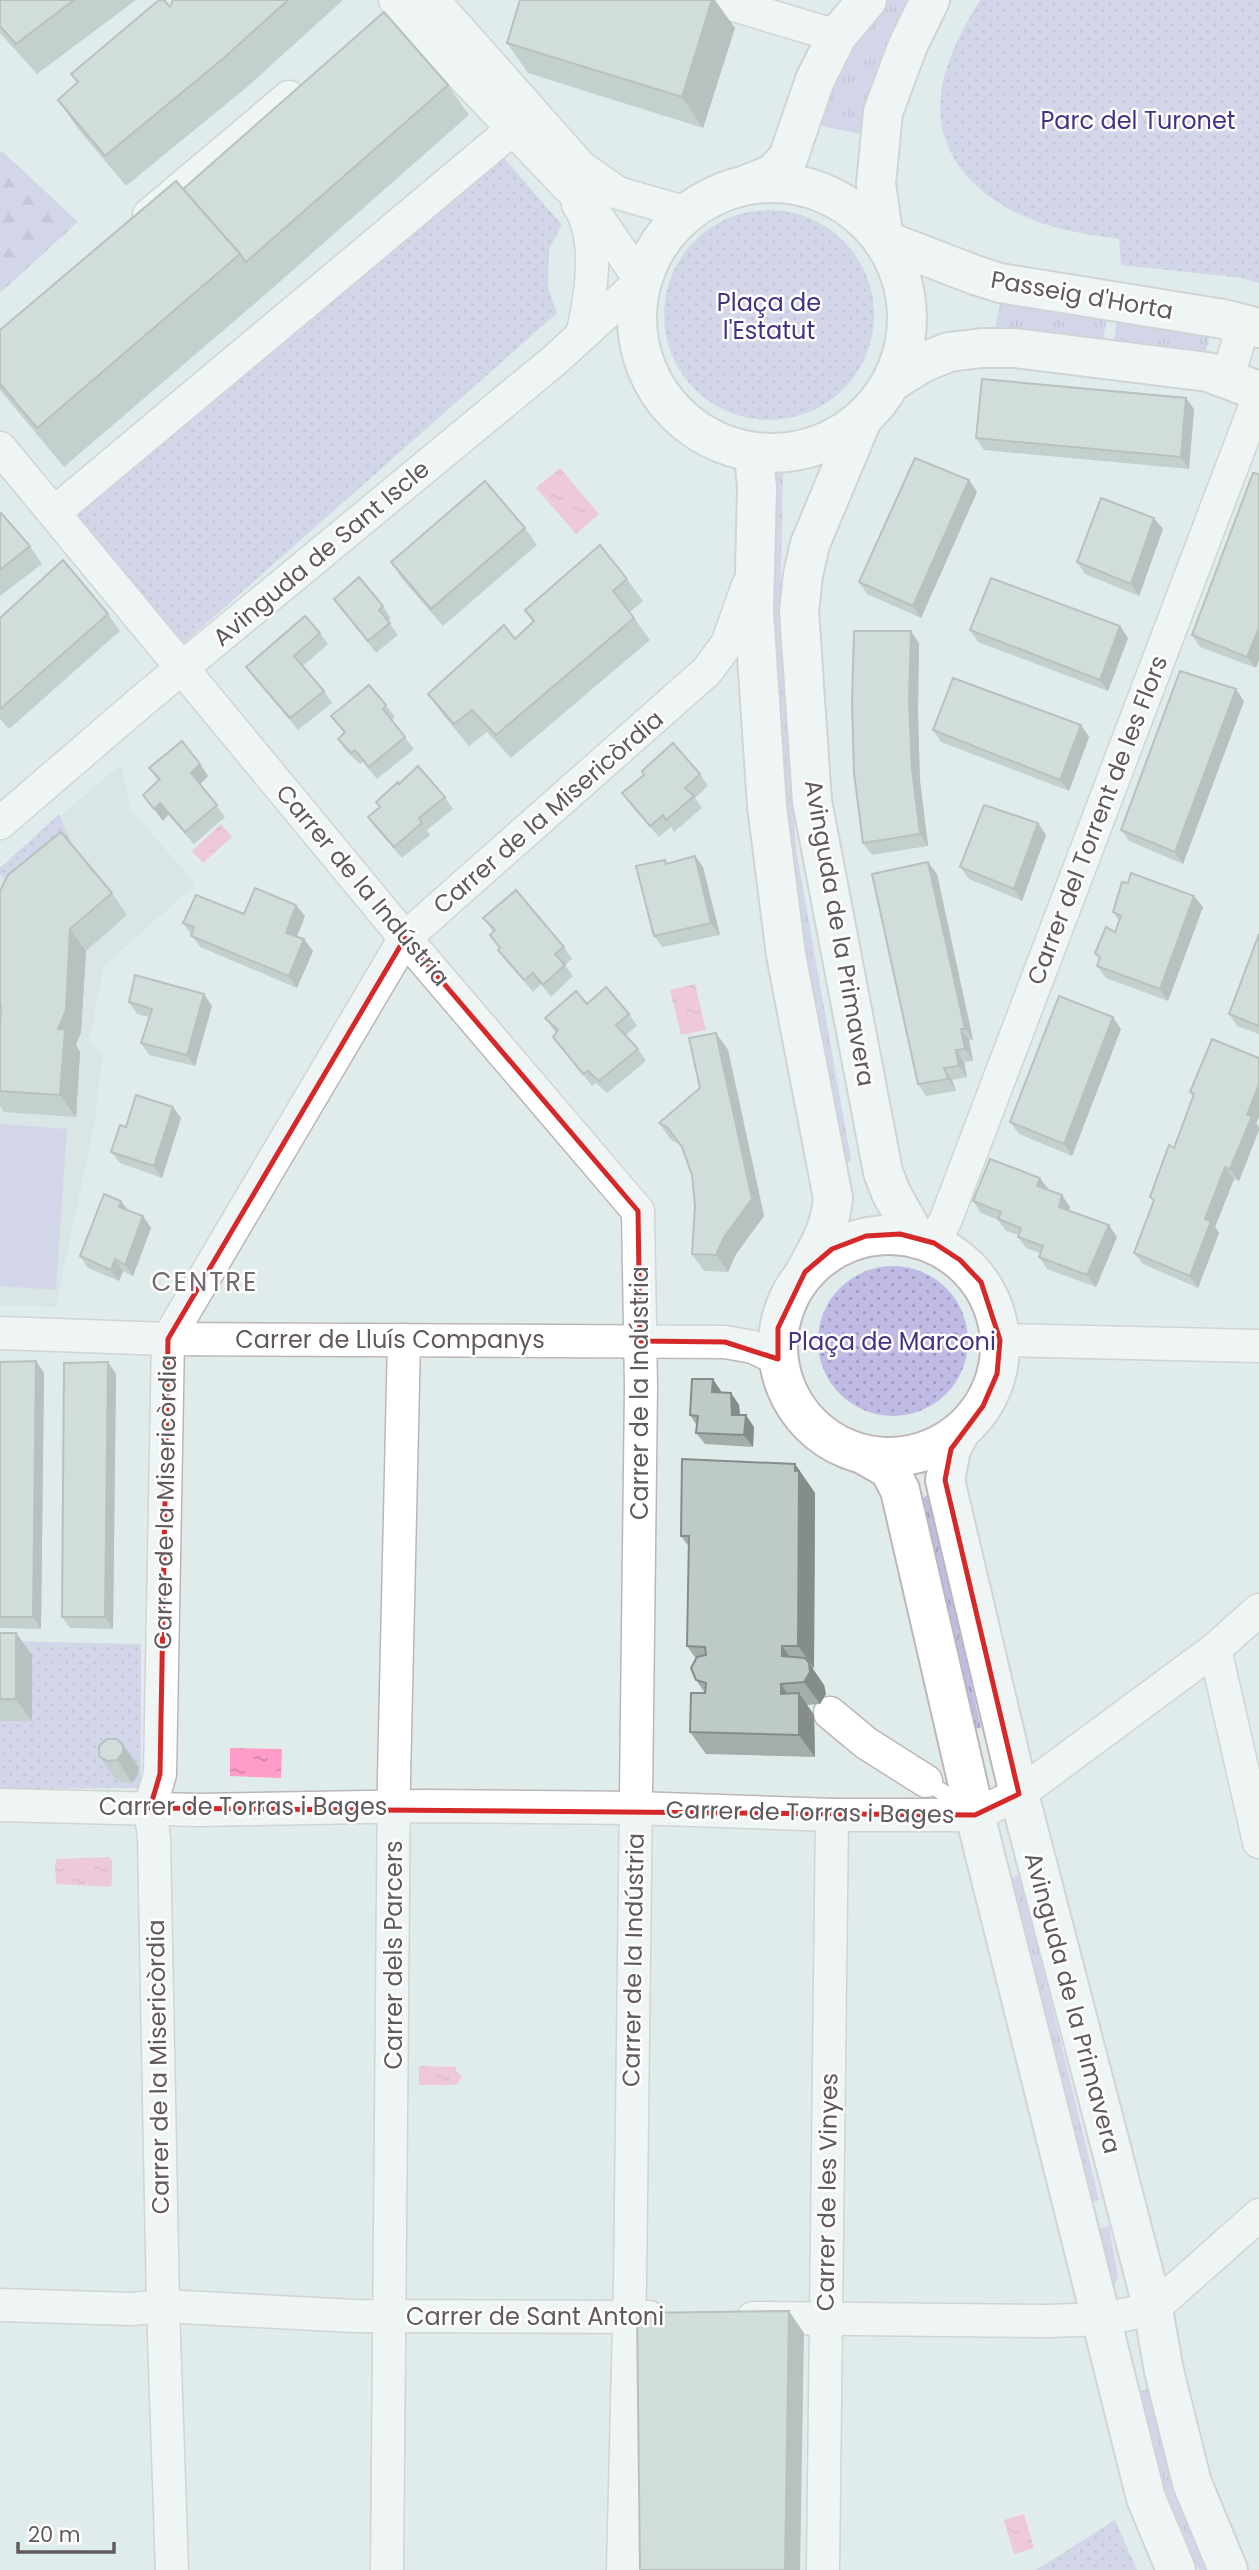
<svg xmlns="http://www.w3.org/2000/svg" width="1259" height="2570" font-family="Poppins,sans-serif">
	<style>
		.education { fill: #d1dedd }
		.grass { fill: url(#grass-tufts) }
		.forest { fill: url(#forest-firs) }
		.park { fill: url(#park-dots) }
		.pitch { fill: #c0bbe5 }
		.water { fill: url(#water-ripples) }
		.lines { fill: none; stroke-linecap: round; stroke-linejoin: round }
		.lane-casing { stroke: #bdb6b7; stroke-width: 19 }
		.street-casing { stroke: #bdb6b7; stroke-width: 35 }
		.secondary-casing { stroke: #bfb6b8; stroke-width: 42 }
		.lane { stroke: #fff; stroke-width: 16 }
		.street { stroke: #fff; stroke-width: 32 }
		.secondary { stroke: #fff; stroke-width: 38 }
		.wall { fill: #a3aeab }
		.shaded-wall { fill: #858d8b }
		.building { fill: #becac7; stroke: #858d8b; stroke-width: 2 }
		.marked { fill: none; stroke: #d62828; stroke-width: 5; stroke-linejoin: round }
		.labels { text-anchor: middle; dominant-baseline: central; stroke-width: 5; stroke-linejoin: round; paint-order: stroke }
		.park-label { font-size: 24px; fill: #423386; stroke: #fff }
		.street-label { font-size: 24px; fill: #61595b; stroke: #fff }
		.neighbourhood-label { font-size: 26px; letter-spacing: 2px; fill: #736a6d; stroke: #fff }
	</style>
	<defs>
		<pattern id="grass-tufts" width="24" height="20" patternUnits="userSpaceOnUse" patternTransform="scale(1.75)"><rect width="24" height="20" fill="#c0bbe5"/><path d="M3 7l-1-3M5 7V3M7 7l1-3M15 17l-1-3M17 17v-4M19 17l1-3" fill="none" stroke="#9f9bbd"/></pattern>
		<pattern id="forest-firs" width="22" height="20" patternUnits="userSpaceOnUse" patternTransform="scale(1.75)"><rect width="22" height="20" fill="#c0bbe5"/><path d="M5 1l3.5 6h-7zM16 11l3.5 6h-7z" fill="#9f9bbd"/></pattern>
		<pattern id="park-dots" width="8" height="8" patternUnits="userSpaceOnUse" patternTransform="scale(1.75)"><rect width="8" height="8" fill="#c0bbe5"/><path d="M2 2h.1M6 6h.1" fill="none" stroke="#9f9bbd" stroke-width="1.8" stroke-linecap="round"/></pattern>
		<pattern id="water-ripples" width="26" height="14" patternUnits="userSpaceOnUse" patternTransform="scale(1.75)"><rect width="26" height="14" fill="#ff9dc8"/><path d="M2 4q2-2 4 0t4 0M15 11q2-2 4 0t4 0" fill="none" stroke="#d283a5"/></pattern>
	</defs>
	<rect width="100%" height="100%" fill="#e0eceb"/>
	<polygon class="education" points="121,764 131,810 196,884 104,966 89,1043 103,1053 95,1120 56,1307 0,1305 0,868"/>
	<g class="grass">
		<polygon points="885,0 915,0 870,136 822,126 830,88 845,54"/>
		<polygon points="1001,300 1107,316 1103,340 994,334"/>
		<polygon points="1117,316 1208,334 1209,342 1205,351 1114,342"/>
		<polygon points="783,473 781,570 796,849 851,1160 844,1164 826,1094 777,792 770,476"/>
		<polygon points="930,1493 981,1728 972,1729 920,1500"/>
		<polygon points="1020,1874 1099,2200 1087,2204 1006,1881"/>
		<polygon points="1109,2225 1118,2278 1114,2286 1108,2282 1097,2230"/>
		<path d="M1148,2388C1161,2452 1186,2511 1212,2570H1199L1163,2494L1133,2394Z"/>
	</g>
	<polygon class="forest" points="2,151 78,222 0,293 0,153"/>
	<g class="park">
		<path d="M980,0H1259V283L1242,278L1121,265L1119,239C1102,236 1083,234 1066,230C1000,215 932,170 941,94C945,61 963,27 980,0Z"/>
		<polygon points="493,145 562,225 549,249 548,288 557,313 172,654 55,512"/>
		<circle cx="769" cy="315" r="105"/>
		<polygon points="59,814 76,854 24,898 0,875 0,868"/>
		<circle cx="893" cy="1341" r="75"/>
		<polygon points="0,1641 141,1644 141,1788 0,1789"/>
		<polygon points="1115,2520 1137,2570 1036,2570"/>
	</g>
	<polygon class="pitch" points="0,1124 67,1129 56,1290 0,1286"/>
	<g class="water">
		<polygon points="560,468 599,514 576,534 536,488"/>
		<polygon points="221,824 232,837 203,863 192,851"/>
		<polygon points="695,984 706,1030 681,1035 670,990"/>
		<polygon points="230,1748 282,1749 281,1778 230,1776"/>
		<polygon points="109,1857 112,1861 112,1884 110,1887 56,1884 55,1864 57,1859"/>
		<polygon points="419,2066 456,2067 456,2071 462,2077 456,2085 419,2085"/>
		<polygon points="1024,2514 1034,2548 1014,2554 1004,2520"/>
	</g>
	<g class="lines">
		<g class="lane-casing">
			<polyline id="lane" points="926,1781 967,1809"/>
		</g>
		<g class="street-casing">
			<g id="street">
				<polyline points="433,0 581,167 618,193 677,210 694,208"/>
				<polyline points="717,0 837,36"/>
				<path d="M578,204C601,239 591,297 582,335"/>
				<polyline points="149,215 289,97"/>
				<polyline points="1227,379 1244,324"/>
				<polyline points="0,448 405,938 638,1211 641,1386 630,2283 623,2570"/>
				<polyline points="55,512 513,129"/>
				<polyline points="0,823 142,701 556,359 641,281 592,209 566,185 426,37 395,0"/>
				<polyline points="934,1243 946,1219 1259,396"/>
				<polyline points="0,1333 168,1339 725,1342 753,1347 778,1359"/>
				<polyline points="1000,1340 1259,1346"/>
				<polyline points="1215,1649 1259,1842"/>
				<polyline points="830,1713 866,1743 926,1781"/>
				<polyline points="0,1805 198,1810 424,1806 635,1808 832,1815 975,1815 1019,1794 1215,1649 1259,1610"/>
				<polyline points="0,2305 132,2309 163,2306 354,2316 649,2317"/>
				<polyline points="753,2318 1048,2321 1103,2319 1153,2309 1259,2215"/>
				<polyline points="172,2570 163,2306 154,1838 150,1808 160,1774 168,1339 405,938 707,671 727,644 748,585"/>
				<polyline points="387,2570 394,1778 404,1340"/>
				<polyline points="823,2570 832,1815"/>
			</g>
		</g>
		<g class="secondary-casing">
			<g id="secondary">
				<circle cx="772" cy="318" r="135"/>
				<polyline points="748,184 773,174 788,158 815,80 837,36 867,0"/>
				<polyline points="884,240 975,275 1000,283 1223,319 1259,328"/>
				<polyline points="884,240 876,184 883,112 908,45 930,0"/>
				<polyline points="892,382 924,362 949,352 982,348 1015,348 1208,372 1259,391"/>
				<polyline points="862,420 810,544 803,575 799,611 812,801 883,1172 891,1193 917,1239"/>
				<path d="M754,453L757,488L754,612L767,806L786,955L833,1198C830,1229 820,1245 805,1272"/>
				<circle cx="889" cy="1346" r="111"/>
				<polyline points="960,1432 951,1449 945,1480 1019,1794 1153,2309 1164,2371 1192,2483 1228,2570"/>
				<polyline points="866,1456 889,1469 900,1490 975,1815 1146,2498 1176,2570"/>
			</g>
		</g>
		<use href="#lane" class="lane"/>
		<use href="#street" class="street"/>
		<use href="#secondary" class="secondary"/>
	</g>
	<g class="wall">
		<polygon points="0,0 136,0 37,74 0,33"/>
		<polygon points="173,0 343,0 247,87 126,186 79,130 58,100 77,83 71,74 170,7"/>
		<polygon points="735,28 703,128 528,73 507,43"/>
		<polygon points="448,85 469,115 267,293 64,467 0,390 0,330 183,189"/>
		<polygon points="1194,409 1189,469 984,450 976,438"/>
		<polygon points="1259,474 1256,668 1200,647 1192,635"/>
		<polygon points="969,480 977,492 921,618 867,594 859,582"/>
		<polygon points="0,514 30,546 42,564 0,596"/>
		<polygon points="525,528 537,545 443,626 403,580 391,562"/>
		<polygon points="1163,529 1139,596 1085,574 1077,562"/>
		<polygon points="627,579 643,601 630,612 650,640 511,758 487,732 469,746 444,716 428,694 515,639 533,622 525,610"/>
		<polygon points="334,599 383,606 391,618 388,621 398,635 376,653"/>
		<polygon points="108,614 120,631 9,729 0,719 0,618"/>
		<polygon points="1120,626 1128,638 1108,691 978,642 970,630"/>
		<polygon points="320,633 328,644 303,666 324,691 332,703 298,730 254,678 246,667"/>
		<polygon points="919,643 918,713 920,781 928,846 872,855 863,843"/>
		<polygon points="1244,701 1183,864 1129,841 1121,830"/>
		<polygon points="386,705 395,717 392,720 414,749 377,779 363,762 360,764 346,751 338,739 344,733 331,716"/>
		<polygon points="1081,725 1089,737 1069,791 941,742 933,730"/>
		<polygon points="200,764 208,776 200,784 225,817 194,844 168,815 163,821 143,795 158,781 149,768"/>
		<polygon points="700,774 708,786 695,798 702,808 674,832 671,827 659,837 630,804 622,793"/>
		<polygon points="399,784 445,797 453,809 427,830 430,835 402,858 376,828 368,817 380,807"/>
		<polygon points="1046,835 1022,901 969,879 960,867"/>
		<polygon points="695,856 703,867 720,935 662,947 654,936 667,864"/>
		<polygon points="937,874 973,1040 969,1040 973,1061 964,1062 967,1077 952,1080 956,1091 926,1096 918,1084"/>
		<polygon points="112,893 127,915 86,951 81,1032 76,1045 80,1052 76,1117 4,1112 0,1106 0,900"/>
		<polygon points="1203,907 1168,1001 1106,978 1097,966 1099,959 1095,953 1115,932 1119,921 1113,912"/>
		<polygon points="244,914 305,916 297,936 313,951 297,988 200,947 183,923"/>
		<polygon points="483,918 564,947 572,959 565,965 573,976 551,997 541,984 533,992 506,961 498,950 500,948 490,935 493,931"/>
		<polygon points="1259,934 1259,1034 1237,1026 1229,1014"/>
		<polygon points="129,1002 212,1006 195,1066 149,1055 141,1043 149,1017 137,1014"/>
		<polygon points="587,1004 629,1014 637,1026 626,1035 638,1049 646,1061 607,1093 596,1083 592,1086 553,1037 556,1033 545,1018"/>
		<polygon points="1121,1029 1072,1156 1019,1134 1010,1122"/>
		<polygon points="716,1033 728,1050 764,1216 736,1254 728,1272 704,1271 692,1254 695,1206 692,1175 682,1149 679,1144 671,1140 659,1123 700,1088"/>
		<polygon points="1259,1058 1259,1117 1256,1123 1259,1127 1259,1130 1239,1181 1234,1179 1215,1227 1219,1233 1198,1288 1143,1264 1134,1253 1154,1202 1150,1197 1174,1148 1193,1096 1190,1092"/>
		<polygon points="181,1118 162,1178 120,1163 111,1152 126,1127"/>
		<polygon points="1048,1190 1070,1207 1069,1210 1117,1237 1096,1287 1047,1269 1039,1257 1040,1253 1026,1248 1018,1237 1019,1235 1006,1231 998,1220 981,1213 973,1201"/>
		<polygon points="128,1210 151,1228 133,1276 123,1271 119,1281 88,1268 80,1256"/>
		<polygon points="36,1361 44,1373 41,1629 0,1628 0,1362"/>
		<polygon points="108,1362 116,1374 113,1629 70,1628 62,1617"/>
		<polygon points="721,1391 721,1393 731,1393 739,1405 740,1415 754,1427 753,1447 705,1444 696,1433 697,1426 690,1415"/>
		<polygon points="795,1464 815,1493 814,1668 812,1668 824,1685 826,1694 820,1704 807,1705 814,1715 815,1757 706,1754 690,1732 705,1693 696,1680 696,1659 687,1646 689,1547 681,1536"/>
		<polygon points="0,1633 16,1633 32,1655 32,1721 0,1721"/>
		<polygon points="123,1745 139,1767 138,1775 132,1783 123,1783 115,1778 99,1756"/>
	</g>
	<g class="shaded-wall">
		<polygon points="712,0 715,0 735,28 703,128 682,97"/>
		<polygon points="1186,398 1194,409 1189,469 1181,457"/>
		<polygon points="969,480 977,492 921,618 913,606"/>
		<polygon points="1154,518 1163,529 1139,596 1131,584"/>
		<polygon points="1120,626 1128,638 1108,691 1100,680"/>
		<polygon points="1259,628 1259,660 1256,668 1247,657"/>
		<polygon points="911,631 919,643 918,713 920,781 928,846 920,834 912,769 909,701"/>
		<polygon points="1236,689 1244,701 1183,864 1175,852"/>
		<polygon points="1081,725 1089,737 1069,791 1060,780"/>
		<polygon points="200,764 208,776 199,785 191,773"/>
		<polygon points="160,803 168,815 163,821 154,809"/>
		<polygon points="1038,823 1046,835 1022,901 1014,889"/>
		<polygon points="695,856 703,867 720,935 711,923"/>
		<polygon points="928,862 937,874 973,1040 965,1029"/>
		<polygon points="1194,896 1203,907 1168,1001 1160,989"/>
		<polygon points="296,905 305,916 294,944 286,933"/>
		<polygon points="70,929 86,951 81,1032 76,1045 80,1052 76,1117 60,1095 58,1029"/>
		<polygon points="304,939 313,951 297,988 289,976"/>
		<polygon points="204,994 212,1006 195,1066 187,1055"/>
		<polygon points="1113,1017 1121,1029 1072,1156 1064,1144"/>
		<polygon points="961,1029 969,1040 973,1061 965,1049"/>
		<polygon points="716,1033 728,1050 764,1216 736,1254 728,1272 716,1255"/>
		<polygon points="956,1050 964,1062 967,1077 959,1066"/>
		<polygon points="944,1068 952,1080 956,1091 948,1079"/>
		<polygon points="1259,1084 1259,1117 1256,1123 1259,1127 1259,1130 1239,1181 1230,1169 1247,1115"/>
		<polygon points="173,1107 181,1118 162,1178 154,1166"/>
		<polygon points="1225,1167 1234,1179 1215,1227 1219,1233 1198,1288 1190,1276 1205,1219"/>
		<polygon points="1040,1178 1049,1190 1045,1197 1037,1186"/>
		<polygon points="1062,1195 1070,1207 1067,1218 1059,1207"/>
		<polygon points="121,1201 130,1213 119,1207"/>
		<polygon points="143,1216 151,1228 133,1276 125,1265"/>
		<polygon points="1109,1225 1117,1237 1096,1287 1087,1275"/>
		<polygon points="115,1259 123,1271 119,1281 111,1270"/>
		<polygon points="36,1361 44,1373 41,1629 33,1617"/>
		<polygon points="108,1362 116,1374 113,1629 105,1617"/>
		<polygon points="713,1379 721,1391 720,1404 712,1392"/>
		<polygon points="731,1393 739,1405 741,1427 732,1415"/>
		<polygon points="746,1415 754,1427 753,1447 744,1435"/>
		<polygon points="795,1464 815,1493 814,1668 798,1646"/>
		<polygon points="16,1633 32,1655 32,1721 16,1699"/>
		<polygon points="782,1646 798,1668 782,1656"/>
		<polygon points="809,1663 824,1685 826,1694 820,1704 804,1682"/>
		<polygon points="781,1684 796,1706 781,1694"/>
		<polygon points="799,1693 814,1715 815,1757 799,1735"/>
		<polygon points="123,1745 139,1767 138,1775 132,1783 117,1760"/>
		<polygon points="789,2311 804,2333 800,2570 785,2570"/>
	</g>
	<g class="building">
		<polygon points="0,0 74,0 16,44 0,26"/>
		<polygon points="159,0 164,0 170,7 173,0 288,0 225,57 105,156 58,100 78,82 71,74"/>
		<polygon points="520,0 712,0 682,97 507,43"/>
		<polygon points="384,12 448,85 246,262 240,254 183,189"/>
		<polygon points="176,181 240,254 37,428 0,384 0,330"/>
		<polygon points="982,379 1186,398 1181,457 976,438"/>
		<polygon points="915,458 969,480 913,606 859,582"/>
		<polygon points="1253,473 1259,474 1259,628 1247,657 1192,635"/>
		<polygon points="485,481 525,528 431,609 391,562"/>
		<polygon points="1101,498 1154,518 1131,584 1077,562"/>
		<polygon points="1,513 30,546 0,570 0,514"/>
		<polygon points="600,545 627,579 613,591 634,618 496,735 472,710 454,724 428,694 504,625 515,639 534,621 525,610"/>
		<polygon points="63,560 108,614 0,709 0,618"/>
		<polygon points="359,577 383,606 379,610 390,623 368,641 334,599"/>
		<polygon points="991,578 1120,626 1100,680 970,630"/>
		<polygon points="305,616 320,633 294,656 324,691 290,718 246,667"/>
		<polygon points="854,631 911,631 909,701 912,769 920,834 863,843 854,773 852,702"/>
		<polygon points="1180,671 1236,689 1175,852 1121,830"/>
		<polygon points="953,678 1081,725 1060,780 933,730"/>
		<polygon points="369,685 386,705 383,709 405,737 369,767 355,750 351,753 338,739 345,732 331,716"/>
		<polygon points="182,741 200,764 191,773 217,805 185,832 160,803 154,809 143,795 160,779 149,768"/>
		<polygon points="673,743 700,774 685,788 694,796 666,820 663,815 650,826 622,793 644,775 642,771"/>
		<polygon points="418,766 445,797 419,818 422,823 394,847 368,817 380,807 376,802 398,782 399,784"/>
		<polygon points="984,805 1038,823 1014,889 960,867"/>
		<polygon points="61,832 112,893 70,929 66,1010 58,1029 65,1030 60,1095 0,1091 0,1026 1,1005 0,1005 0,891 8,875"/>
		<polygon points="695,856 711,923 654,936 636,866 665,860 666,864"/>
		<polygon points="928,862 965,1029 961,1029 965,1049 956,1050 959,1066 944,1068 948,1079 918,1084 872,874"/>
		<polygon points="1131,873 1194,896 1160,989 1097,966 1100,957 1095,953 1106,927 1115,932 1121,916 1113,912 1122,882 1128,883"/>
		<polygon points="255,888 296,905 286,933 304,939 289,976 191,936 194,927 183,923 196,895 244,914"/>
		<polygon points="516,890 564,947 555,954 565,965 543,985 533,973 524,980 498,950 500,948 490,935 495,930 483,918"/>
		<polygon points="1259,934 1259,1026 1229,1014"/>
		<polygon points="135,975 204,994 187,1055 141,1043 152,1009 129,1002"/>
		<polygon points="606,987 629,1014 616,1025 638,1049 599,1081 588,1071 583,1074 553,1037 558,1030 545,1018 576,991 587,1004"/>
		<polygon points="1059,996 1113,1017 1064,1144 1010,1122"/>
		<polygon points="716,1033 752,1199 724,1237 716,1255 692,1254 695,1206 692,1175 682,1147 667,1127 659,1123 700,1088 689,1038"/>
		<polygon points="1212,1039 1259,1058 1259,1084 1247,1115 1252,1116 1230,1169 1225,1167 1205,1219 1211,1221 1190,1276 1134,1253 1154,1200 1150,1197 1169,1145 1174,1148 1194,1094 1190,1092"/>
		<polygon points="136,1095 173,1107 154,1166 111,1152 120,1125 126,1127"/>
		<polygon points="990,1159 1040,1178 1037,1186 1062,1195 1059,1207 1109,1225 1087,1275 1039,1257 1043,1246 1018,1237 1021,1228 998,1219 1001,1212 973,1201"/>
		<polygon points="104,1194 121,1201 119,1207 143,1216 125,1265 115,1259 111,1270 80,1256"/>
		<polygon points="36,1361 33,1617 0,1617 0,1362"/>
		<polygon points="108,1362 105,1617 62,1617 64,1363"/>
		<polygon points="692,1379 713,1379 712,1392 731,1393 732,1415 746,1415 744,1435 696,1433 698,1416 690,1415"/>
		<polygon points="682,1459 795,1464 795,1471 799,1471 798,1646 782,1646 782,1656 805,1658 809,1663 810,1672 804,1682 781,1684 781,1694 799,1693 799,1735 690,1732 691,1693 705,1693 706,1683 696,1680 691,1668 697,1657 706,1655 705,1647 687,1646 689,1536 681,1536"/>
		<rect x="0" y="1633" width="16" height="66"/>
		<polygon points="107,1739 117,1739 123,1745 123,1753 117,1760 107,1761 99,1756 99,1746"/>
		<polygon points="789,2311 785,2570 640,2570 637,2313"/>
	</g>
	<path d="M0 0H1259V2570H0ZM405,938L638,1211L640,1341L725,1342L778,1359V1328L805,1272L832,1249L866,1236L900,1234L934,1243L960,1260L981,1282L1000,1340L997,1374L983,1406L951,1449L945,1480L1019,1794L975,1815L150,1808L160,1774L168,1339Z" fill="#e0eceb" fill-opacity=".55" fill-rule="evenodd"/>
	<path class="marked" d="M405,938L638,1211L640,1341L725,1342L778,1359V1328L805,1272L832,1249L866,1236L900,1234L934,1243L960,1260L981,1282L1000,1340L997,1374L983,1406L951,1449L945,1480L1019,1794L975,1815L150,1808L160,1774L168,1339Z"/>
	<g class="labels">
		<g class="park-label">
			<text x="1138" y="120">Parc del Turonet</text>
			<text x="769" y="302">Plaça de<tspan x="769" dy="28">l'Estatut</tspan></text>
			<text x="892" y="1341">Plaça de Marconi</text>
		</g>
		<g class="street-label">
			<text transform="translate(1082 295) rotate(10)">Passeig d'Horta</text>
			<text transform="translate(321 553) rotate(-40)">Avinguda de Sant Iscle</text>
			<text transform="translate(548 812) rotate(-41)">Carrer de la Misericòrdia</text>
			<text transform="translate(1097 820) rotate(-69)">Carrer del Torrent de les Flors</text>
			<text transform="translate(363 885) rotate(50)">Carrer de la Indústria</text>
			<text transform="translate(840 933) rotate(80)">Avinguda de la Primavera</text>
			<text x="390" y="1339">Carrer de Lluís Companys</text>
			<text transform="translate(639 1393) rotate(-90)">Carrer de la Indústria</text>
			<text transform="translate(165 1502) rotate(-89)">Carrer de la Misericòrdia</text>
			<text x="243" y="1806">Carrer de Torras i Bages</text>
			<text transform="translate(810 1812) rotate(1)">Carrer de Torras i Bages</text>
			<text transform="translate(393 1955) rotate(-90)">Carrer dels Parcers</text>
			<text transform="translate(633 1960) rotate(-89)">Carrer de la Indústria</text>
			<text transform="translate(1073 2003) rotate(75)">Avinguda de la Primavera</text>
			<text transform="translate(158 2067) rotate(-91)">Carrer de la Misericòrdia</text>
			<text transform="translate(827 2192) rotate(-89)">Carrer de les Vinyes</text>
			<text x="535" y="2316">Carrer de Sant Antoni</text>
		</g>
		<g class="neighbourhood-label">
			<text x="205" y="1282">CENTRE</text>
		</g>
	</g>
	<path d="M18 2542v10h96v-10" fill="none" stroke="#61595b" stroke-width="3.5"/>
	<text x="28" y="2542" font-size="21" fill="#61595b" stroke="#ffffff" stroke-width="5" paint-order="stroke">20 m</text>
</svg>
